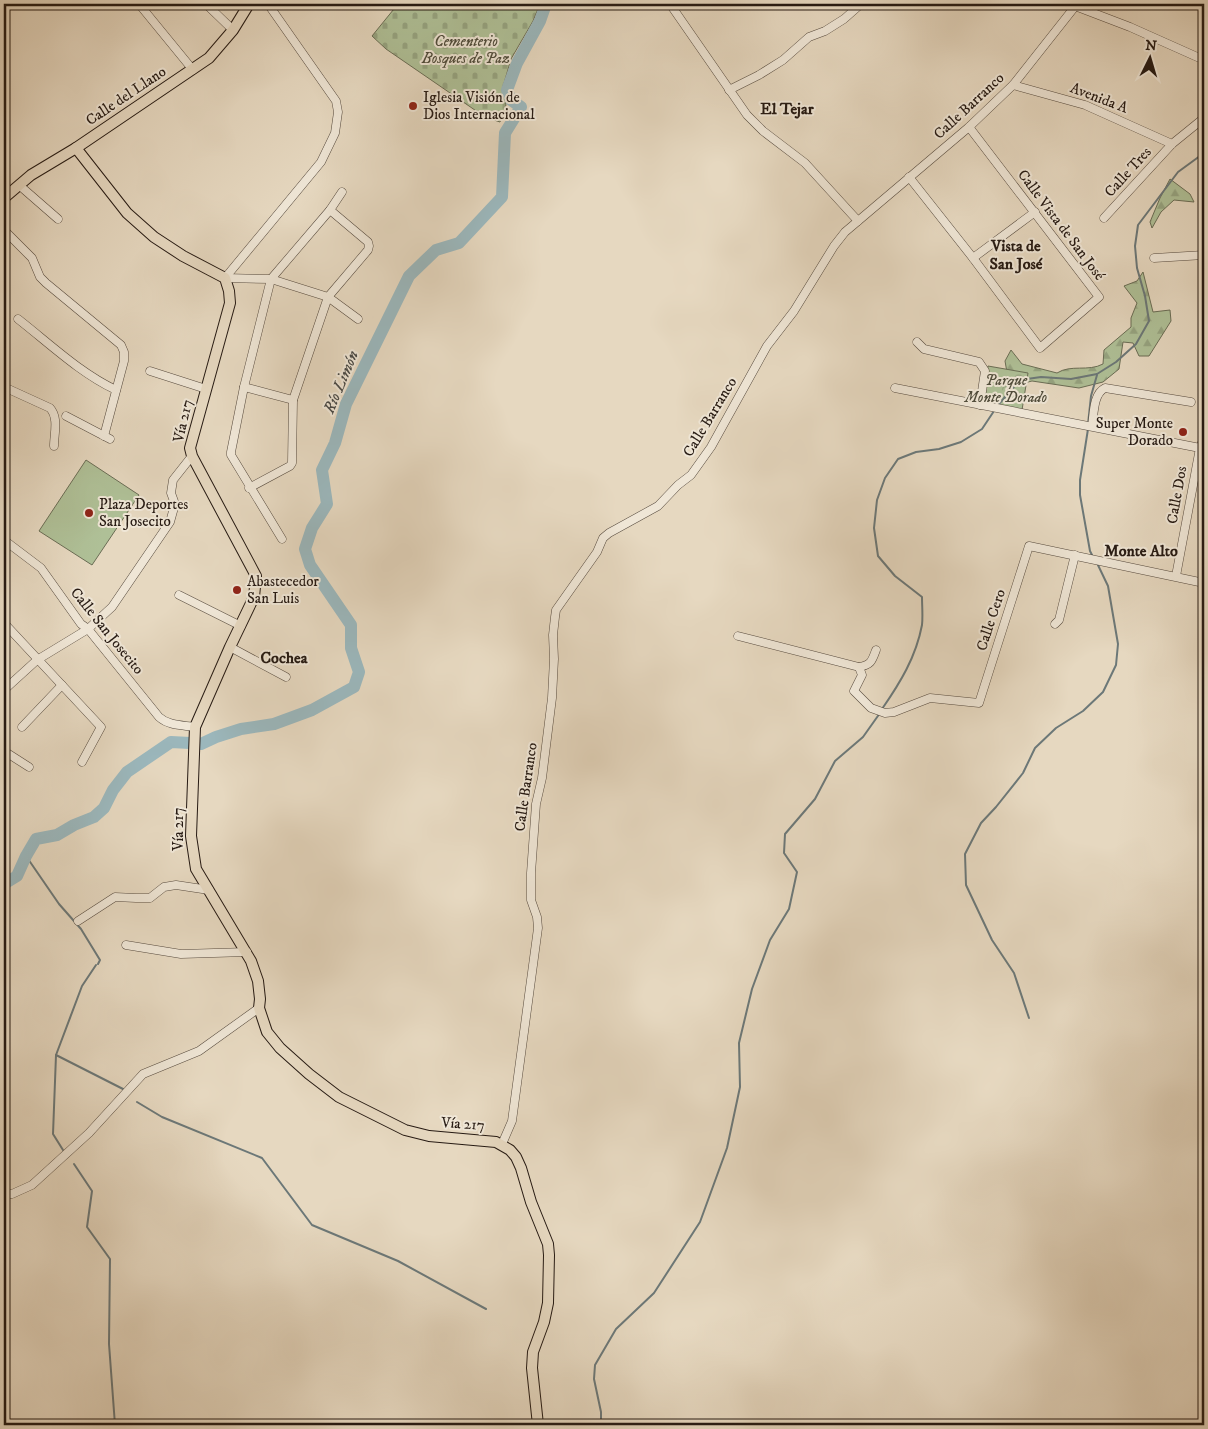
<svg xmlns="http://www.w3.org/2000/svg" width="1208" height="1429" font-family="'IM FELL DW Pica',serif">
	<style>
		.forest { fill: url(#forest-firs); stroke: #6a6d55 }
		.cemetery { fill: url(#cemetery-stones); stroke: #6a6d55 }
		.park { fill: url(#park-crowns); stroke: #6a6d55 }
		.pitch { fill: #afc097; stroke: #6a6d55 }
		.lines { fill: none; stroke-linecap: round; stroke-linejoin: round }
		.stream { stroke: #6c7878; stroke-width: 2 }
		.river { stroke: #9bb7bc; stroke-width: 12 }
		.minor-casing { stroke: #564a3e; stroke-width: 9 }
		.major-casing { stroke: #261a13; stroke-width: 12 }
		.minor { stroke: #efe6d6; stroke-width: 8 }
		.major { stroke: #e6d8c0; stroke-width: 10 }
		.poi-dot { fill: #8f2418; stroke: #efe6d6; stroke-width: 2 }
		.labels { text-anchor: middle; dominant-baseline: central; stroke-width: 4; stroke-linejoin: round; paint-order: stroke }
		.park-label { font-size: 15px; font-style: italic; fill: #4f4c3b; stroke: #efe6d6 }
		.street-label { font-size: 15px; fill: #261a13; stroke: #efe6d6 }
		.poi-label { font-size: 15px; fill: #261a13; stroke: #efe6d6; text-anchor: start }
		.neighbourhood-label { font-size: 16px; font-weight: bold; fill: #261a13; stroke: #efe6d6 }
		.water-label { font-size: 16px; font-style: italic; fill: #494946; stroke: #efe6d6 }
	</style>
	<defs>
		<pattern id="forest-firs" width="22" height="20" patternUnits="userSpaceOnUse" patternTransform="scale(1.25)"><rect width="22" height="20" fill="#afc097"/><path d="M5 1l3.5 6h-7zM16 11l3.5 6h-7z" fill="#96a481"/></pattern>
		<pattern id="cemetery-stones" width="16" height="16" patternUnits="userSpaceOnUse" patternTransform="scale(1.25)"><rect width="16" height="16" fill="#afc097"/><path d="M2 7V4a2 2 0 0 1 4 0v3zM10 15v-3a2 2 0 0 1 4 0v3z" fill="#96a481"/></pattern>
		<pattern id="park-crowns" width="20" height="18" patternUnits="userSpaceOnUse" patternTransform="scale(1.25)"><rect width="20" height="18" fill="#afc097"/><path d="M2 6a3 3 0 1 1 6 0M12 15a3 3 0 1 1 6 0" fill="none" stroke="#96a481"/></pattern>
	</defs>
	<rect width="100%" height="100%" fill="#e6d8c0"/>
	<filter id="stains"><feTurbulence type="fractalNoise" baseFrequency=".004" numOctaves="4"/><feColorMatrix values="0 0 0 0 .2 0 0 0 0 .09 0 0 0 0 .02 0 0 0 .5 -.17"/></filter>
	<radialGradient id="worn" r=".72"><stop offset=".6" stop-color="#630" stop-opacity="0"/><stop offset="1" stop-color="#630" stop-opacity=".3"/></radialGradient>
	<g class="forest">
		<polygon points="1170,179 1190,194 1194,202 1174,200 1161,212 1152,228 1150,222 1160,198"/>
		<path d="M1143,272L1153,312L1170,310L1171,321L1149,356H1139L1133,343L1123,342L1119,369L1103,382L1079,388L1032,381L1024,383L1009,384L1005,361L1011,350L1022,364L1057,373C1071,364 1088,372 1103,364L1104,350L1131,327V318L1137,303L1124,286L1137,281Z"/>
	</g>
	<polygon class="cemetery" points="398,4 540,4 533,21 511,59 502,90 506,105 500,122 485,117 386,49 372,36"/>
	<polygon class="park" points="988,366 1028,373 1022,410 984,402 983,398"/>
	<polygon class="pitch" points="86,460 139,495 92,565 39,531"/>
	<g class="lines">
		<g class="stream">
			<polyline points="998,405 1020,380 1041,377 1071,379 1097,374 1116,362 1136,344 1149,321 1145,296 1137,268 1135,246 1138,225 1178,172 1204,153"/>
			<polyline points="1088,424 1091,396 1097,375"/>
			<polyline points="1088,429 1080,480 1080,495 1090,551 1093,557"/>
			<path d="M882,709C900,683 916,657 922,625C923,616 922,606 922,597L895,576L878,556L874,528L877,500L885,478L898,459L916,452L939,449L961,442L982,429L994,411"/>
			<polyline points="26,856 59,904 81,929 100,960 98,964"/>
			<polyline points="1029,1018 1014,973 992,940 966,885 965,854 981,823 996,807 1023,773 1035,748 1056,728 1083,711 1103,692 1116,665 1118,644 1108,586 1097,563"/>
			<polyline points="56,1055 125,1090"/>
			<polyline points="137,1102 162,1117 262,1158 312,1225 398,1261 486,1309"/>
			<polyline points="63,1150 53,1134 56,1055 82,986 96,965"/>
			<polyline points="74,1164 92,1191 87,1227 110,1259 109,1344 115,1425"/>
			<polyline points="601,1425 601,1412 594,1379 595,1365 616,1329 654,1293 700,1222 727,1148 740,1087 739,1043 752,989 770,940 789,909 797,872 784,853 785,834 815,799 835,761 863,737 880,713"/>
		</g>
		<g class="river">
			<polyline points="201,744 216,737 241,729 274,724 312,710 354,687 359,672 351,648 351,625 310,565 305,549 312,528 327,504 322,470 335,443 346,404 409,276 436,250 459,243 502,197 505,133 521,107 511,100 507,90 517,63 540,21 546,4"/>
			<polyline points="4,884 17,876 26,856 36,839 57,835 74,825 94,817 104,808 113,790 127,772 171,742 190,743"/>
		</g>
		<g class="minor-casing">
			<g id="minor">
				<polyline points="139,4 193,70"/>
				<polyline points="206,4 233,30"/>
				<polyline points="670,4 747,115 763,131 805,163 858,221"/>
				<polyline points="1073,4 1075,6 1130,27 1204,60"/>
				<polyline points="1013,85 1085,105 1172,144"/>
				<polyline points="729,90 759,75 783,60 809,37 825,31 844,19 861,4"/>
				<polyline points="909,177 973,258 1040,348 1099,297 969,127"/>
				<polyline points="19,185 58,219"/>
				<polyline points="1104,218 1172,144 1204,118"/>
				<polyline points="4,230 32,258 40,277 46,283 121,345 124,352 124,361 104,436"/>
				<polyline points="973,258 1035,212"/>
				<polyline points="1154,258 1204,255"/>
				<polyline points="225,278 321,162 335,133 338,112 336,101 268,4"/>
				<polyline points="225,278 271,279 328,297 358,319"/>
				<path d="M18,319C50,344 80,373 116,390"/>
				<polyline points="917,342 924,349 979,362 985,371 980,405"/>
				<polyline points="150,371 206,389"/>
				<path d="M4,387L50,408C59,418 54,434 54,446"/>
				<polyline points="244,387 293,400"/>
				<polyline points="895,388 1200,448"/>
				<polyline points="66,416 110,439"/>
				<path d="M1092,426C1094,414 1093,394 1105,388L1191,402"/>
				<polyline points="249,488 290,466 292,463 293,400 328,297 368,250 369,246 368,242 330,210"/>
				<polyline points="282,539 231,455 231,452 244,387 271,279 330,210 342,192"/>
				<path d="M4,540L41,568L81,624L88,629L159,717C169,726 182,725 195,727"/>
				<polyline points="1176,576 1200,448 1204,438"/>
				<polyline points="179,595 241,626"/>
				<polyline points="4,623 101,727 82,762"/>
				<polyline points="1055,624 1059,620 1075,555"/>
				<polyline points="738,636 859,667 862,675 854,691 871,708 885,713 894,712 930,698 979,703 1029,546 1204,583"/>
				<polyline points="230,647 286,677"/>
				<path d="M859,667C871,665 872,661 876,650"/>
				<polyline points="4,690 37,660 88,629 112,607 170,522 175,504 171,493 173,480 192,456"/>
				<polyline points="22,727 62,685"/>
				<polyline points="4,751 29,767"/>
				<polyline points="78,921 115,897 136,898 150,898 164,887 176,885 209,890"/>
				<polyline points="126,945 181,954 247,952"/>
				<polyline points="502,1144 512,1121 538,928 537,917 531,900 531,873 536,804 542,778 552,698 554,659 553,635 555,617 556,610 597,552 603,538 609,533 658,506 678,485 691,475 711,447 767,346 794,311 834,246 845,232 969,127 1013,85 1077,4"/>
				<polyline points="4,1194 12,1194 32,1185 89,1133 143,1074 199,1051 259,1008"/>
			</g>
		</g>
		<g class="major-casing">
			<g id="major">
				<polyline points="76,148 127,213 154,237 183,256 225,278 229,291 230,303 190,448 192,456 256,576 254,597 230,647 195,727 191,836 196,869 251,961 258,981 260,999 259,1008 267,1032 280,1048 309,1074 339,1097 405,1130 429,1136 496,1142 510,1150 516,1157 521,1168 531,1202 548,1244 549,1255 548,1303 544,1322 533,1352 532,1368 538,1425"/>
				<polyline points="4,198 31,175 76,148 209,58 233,30 249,4"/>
			</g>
		</g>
		<use href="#minor" class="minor"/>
		<use href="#major" class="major"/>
	</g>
	<g class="poi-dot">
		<circle cx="413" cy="106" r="5"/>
		<circle cx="1183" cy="432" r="5"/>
		<circle cx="89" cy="513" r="5"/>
		<circle cx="237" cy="590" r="5"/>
	</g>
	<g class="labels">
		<g class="park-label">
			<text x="466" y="41">Cementerio<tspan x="466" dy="17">Bosques de Paz</tspan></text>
			<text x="1006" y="380">Parque<tspan x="1006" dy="17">Monte Dorado</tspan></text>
		</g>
		<g class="street-label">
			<text transform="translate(126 96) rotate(-34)">Calle del Llano</text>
			<text transform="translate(1099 98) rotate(21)">Avenida A</text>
			<text transform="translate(969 106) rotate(-43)">Calle Barranco</text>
			<text transform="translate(1128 172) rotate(-48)">Calle Tres</text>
			<text transform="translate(1061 225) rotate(53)">Calle Vista de San José</text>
			<text transform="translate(710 417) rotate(-59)">Calle Barranco</text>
			<text transform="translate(183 421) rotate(-77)">Vía 217</text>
			<text transform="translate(1177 495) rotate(-80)">Calle Dos</text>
			<text transform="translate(991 620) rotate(-72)">Calle Cero</text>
			<text transform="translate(107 631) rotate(51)">Calle San Josecito</text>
			<text transform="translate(526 787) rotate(-82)">Calle Barranco</text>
			<text transform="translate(178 829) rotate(-90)">Vía 217</text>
			<text transform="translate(463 1124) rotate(4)">Vía 217</text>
		</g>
		<g class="poi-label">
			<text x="423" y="97">Iglesia Visión de<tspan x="423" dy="17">Dios Internacional</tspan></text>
			<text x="1173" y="423" text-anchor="end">Super Monte<tspan x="1173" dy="17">Dorado</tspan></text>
			<text x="99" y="504">Plaza Deportes<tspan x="99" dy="17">San Josecito</tspan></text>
			<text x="247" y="581">Abastecedor<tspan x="247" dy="17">San Luis</tspan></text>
		</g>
		<g class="neighbourhood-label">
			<text x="787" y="109">El Tejar</text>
			<text x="1016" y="246">Vista de<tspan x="1016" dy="18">San José</tspan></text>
			<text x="1141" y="551">Monte Alto</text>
			<text x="284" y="658">Cochea</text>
		</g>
		<g class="water-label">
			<text transform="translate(341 382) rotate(-67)">Río Limón</text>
		</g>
	</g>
	<rect width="1208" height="1429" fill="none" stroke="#e6d8c0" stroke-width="20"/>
	<rect x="5" y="5" width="1198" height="1419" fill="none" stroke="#261a13" stroke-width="2.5"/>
	<rect x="10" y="10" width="1188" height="1409" fill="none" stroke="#261a13"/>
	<g transform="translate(1150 58) rotate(5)" stroke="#efe6d6" stroke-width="4" paint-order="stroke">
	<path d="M0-4L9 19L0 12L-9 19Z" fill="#261a13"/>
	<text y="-8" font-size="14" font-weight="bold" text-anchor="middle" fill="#261a13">N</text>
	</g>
	<rect width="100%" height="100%" filter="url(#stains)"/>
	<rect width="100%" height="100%" fill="url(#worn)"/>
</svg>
